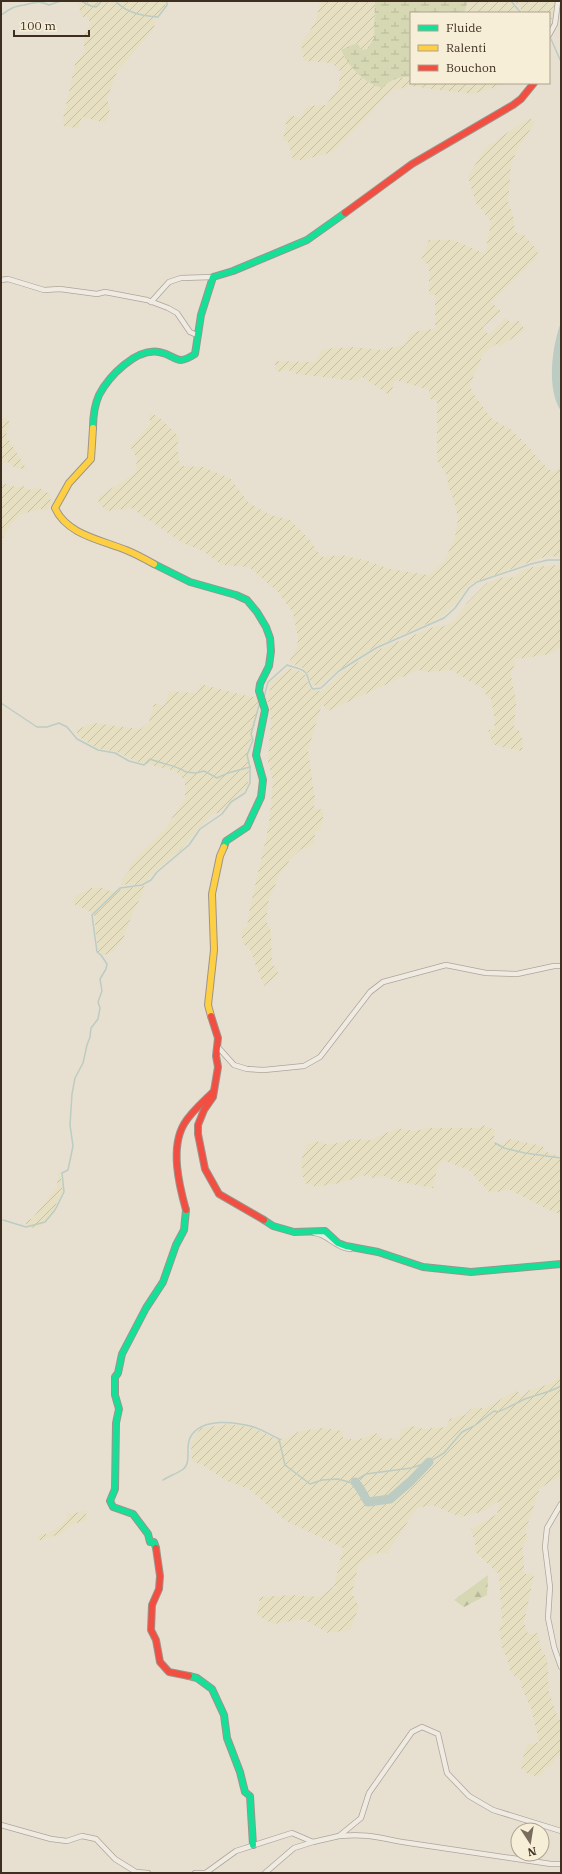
<svg xmlns="http://www.w3.org/2000/svg" width="562" height="1874" font-family="'IBM Plex Serif',serif">
	<style>
		.farmland { fill: url(#farmland-furrows) }
		.forest { fill: url(#forest-firs) }
		.wetland { fill: url(#wetland-marsh) }
		.water { fill: #bcccc2 }
		.lines { fill: none; stroke-linecap: round; stroke-linejoin: round }
		.stream { stroke: #bcccc2; stroke-width: 1.5 }
		.river { stroke: #bcccc2; stroke-width: 9 }
		.street-casing { stroke: #ada599; stroke-width: 6 }
		.fast-casing { stroke: #9c958a; stroke-width: 8 }
		.slow-casing { stroke: #9c958a; stroke-width: 8 }
		.jam-casing { stroke: #9c958a; stroke-width: 8 }
		.street { stroke: #efebe3; stroke-width: 4.5 }
		.fast { stroke: #16e098; stroke-width: 6 }
		.slow { stroke: #ffcf43; stroke-width: 6 }
		.jam { stroke: #f24e42; stroke-width: 6 }
	</style>
	<defs>
		<pattern id="farmland-furrows" width="10" height="10" patternUnits="userSpaceOnUse"><rect width="10" height="10" fill="#e6dfc2"/><path d="M-1 1l2-2M0 10L10 0M9 11l2-2" fill="none" stroke="#c6c0a6"/></pattern>
		<pattern id="forest-firs" width="22" height="20" patternUnits="userSpaceOnUse"><rect width="22" height="20" fill="#d6d7b3"/><path d="M5 1l3.5 6h-7zM16 11l3.5 6h-7z" fill="#b9b99a"/></pattern>
		<pattern id="wetland-marsh" width="20" height="14" patternUnits="userSpaceOnUse"><rect width="20" height="14" fill="#d6d7b3"/><path d="M1 5h8M5 5V1M11 12h8M15 12V8" fill="none" stroke="#b9b99a"/></pattern>
	</defs>
	<rect width="100%" height="100%" fill="#e7e0d1"/>
	<g class="farmland">
		<polygon points="81,1 166,1 165,6 157,17 153,30 117,72 107,98 110,109 106,123 82,117 79,128 66,127 62,124 75,64 84,51 84,34 90,26 89,19 81,16 78,3"/>
		<polygon points="319,1 375,1 374,38 367,49 341,50 389,81 406,77 411,77 411,83 508,83 473,94 410,86 391,91 333,152 303,160 293,160 288,141 283,141 287,117 290,115 301,118 304,110 308,106 326,105 338,89 341,72 332,63 304,61 301,44 315,23 319,8"/>
		<polygon points="468,1 510,1 519,13 464,13"/>
		<polygon points="514,1 556,1 552,19 549,20 549,13 524,13"/>
		<polygon points="531,119 535,122 516,152 511,164 508,203 513,214 515,232 524,235 538,251 536,259 491,302 501,311 483,327 489,335 506,317 511,324 518,320 525,330 500,346 496,344 483,354 470,384 472,392 492,419 510,429 523,441 547,468 554,472 561,466 561,557 547,556 481,580 478,580 467,587 456,603 442,617 373,648 330,676 320,686 312,685 307,672 303,668 289,662 297,647 298,638 293,613 279,593 249,567 222,565 203,551 183,543 131,508 107,511 100,505 97,498 135,473 137,459 130,446 150,424 149,413 155,415 162,420 179,437 177,446 180,466 203,467 230,478 248,502 268,514 290,520 309,539 321,557 342,555 368,561 390,569 428,575 444,562 455,537 458,519 455,504 448,485 447,475 437,461 437,400 430,399 429,390 396,380 389,395 362,377 357,381 297,374 286,369 280,372 275,370 275,361 315,362 322,349 354,347 380,350 405,345 410,334 422,330 435,329 435,295 429,295 429,265 421,260 429,240 454,240 485,254 491,222 476,203 468,177 485,148 526,120"/>
		<polygon points="7,417 10,424 6,435 27,470 14,467 8,462 3,464 1,469 1,420"/>
		<polygon points="1,483 16,487 23,486 30,490 37,487 50,494 51,503 48,510 41,509 21,514 12,523 1,540"/>
		<polygon points="557,565 561,565 561,647 554,652 545,655 516,659 511,675 516,702 514,728 520,731 523,742 522,751 501,747 493,744 488,730 494,730 495,720 491,699 486,696 485,690 451,670 429,672 418,670 328,711 322,704 308,750 315,799 314,808 323,810 323,818 320,830 315,831 314,844 306,849 301,849 289,860 288,864 280,874 269,899 266,920 271,931 272,965 277,967 278,974 264,986 249,948 243,944 241,931 243,928 247,928 249,912 269,825 273,781 268,761 271,721 269,704 266,699 270,690 270,681 274,680 290,668 304,673 310,688 318,691 325,689 337,676 373,652 436,626 442,627 454,621 467,603 487,583 500,578 511,576 513,578 521,570 533,567"/>
		<polygon points="200,684 251,697 258,696 259,708 250,744 248,786 218,813 212,814 180,850 153,873 147,881 137,885 127,884 121,886 122,879 130,870 129,866 165,829 185,798 185,781 176,771 138,762 117,752 97,748 79,737 76,730 93,723 141,729 149,722 154,704 165,705 169,691 197,693"/>
		<polygon points="146,886 129,922 123,939 113,952 104,955 98,952 94,914 72,903 75,896 91,888 103,888 113,892 125,888"/>
		<polygon points="483,1125 495,1130 493,1142 502,1144 509,1139 543,1146 545,1151 561,1158 561,1214 553,1212 510,1190 490,1193 469,1170 443,1160 437,1169 433,1188 395,1181 384,1176 373,1178 367,1175 335,1184 316,1187 305,1183 302,1173 302,1158 307,1144 316,1141 329,1145 353,1139 371,1140 397,1128 414,1131 430,1128 479,1128"/>
		<polygon points="60,1172 63,1192 56,1204 57,1207 41,1227 29,1228 26,1224 27,1220 32,1219 57,1187 58,1173"/>
		<polygon points="561,1375 561,1476 540,1488 526,1529 527,1541 522,1548 524,1559 524,1574 534,1574 524,1623 528,1634 538,1633 541,1649 547,1658 549,1692 557,1715 561,1722 561,1755 555,1758 552,1766 545,1768 542,1776 535,1776 527,1773 521,1768 526,1745 539,1742 531,1708 522,1689 522,1682 511,1673 507,1658 502,1648 499,1626 502,1623 499,1574 474,1551 476,1547 471,1529 497,1514 501,1501 496,1503 485,1511 460,1517 433,1505 417,1508 387,1553 377,1553 359,1563 352,1593 359,1607 350,1630 328,1633 303,1619 273,1624 257,1615 260,1597 291,1595 320,1597 334,1586 343,1548 286,1521 249,1489 227,1481 201,1464 192,1462 191,1442 201,1428 229,1424 252,1427 276,1439 287,1438 300,1431 323,1428 343,1431 343,1438 357,1440 378,1433 382,1439 400,1438 401,1429 415,1426 423,1429 446,1427 450,1419 465,1415 471,1409 480,1407 484,1409 517,1390 521,1397 530,1390 550,1384"/>
		<polygon points="83,1510 86,1511 87,1520 73,1524 60,1534 41,1540 37,1540 39,1534 47,1534 58,1527 65,1521 68,1513 74,1514"/>
	</g>
	<polygon class="forest" points="488,1575 487,1595 464,1607 454,1600"/>
	<path class="wetland" d="M375,1H468L464,13H411V77C400,76 390,80 382,88C362,82 350,68 341,50L357,43L362,50L367,49L374,38Z"/>
	<path class="water" d="M561,322V411C546,389 552,346 561,322Z"/>
	<g class="lines">
		<g class="stream">
			<polyline points="81,1 91,6 96,7 102,1"/>
			<path d="M116,1C125,13 144,16 158,17L167,5V1"/>
			<polyline points="511,1 521,13"/>
			<path d="M1,15C12,8 12,7 24,5C34,3 39,0 49,5L61,1"/>
			<polyline points="549,37 551,39 561,62"/>
			<path d="M264,697L268,682L287,665C292,667 301,668 305,672C309,676 308,684 313,689L321,688L339,671L376,648L444,618L455,608L469,588L477,582L531,564L548,560H561"/>
			<path d="M1,703L37,727H47L59,723L67,727L77,739L98,750L115,753L129,761L144,765L150,759C162,764 176,765 186,772L196,773L204,771L217,778L228,773L250,767L247,755L253,740L251,734L260,702"/>
			<polyline points="495,1143 504,1148 525,1153 561,1158"/>
			<polyline points="3,1220 26,1227 45,1222 55,1210 64,1192 62,1173 68,1170 73,1146 70,1125 72,1094 75,1078 83,1063 87,1045 90,1037 91,1028 98,1019 100,1008 98,1002 102,991 100,979 106,969 107,964 101,955 97,952 92,915 120,888 142,885 151,880 157,872 189,845 200,829 222,814 231,802 245,793 250,783 250,767"/>
			<path d="M163,1480C169,1476 176,1474 182,1470C193,1463 184,1446 191,1436C203,1417 236,1422 254,1427C262,1430 271,1435 279,1439L285,1465L310,1484L322,1480L338,1479L352,1483L366,1474L411,1468L429,1462L444,1453L462,1432L474,1426L494,1411L497,1412C507,1409 516,1403 525,1399C538,1394 549,1393 561,1386"/>
		</g>
		<path class="river" d="M355,1482C361,1488 363,1495 368,1502L390,1499L411,1481L429,1462"/>
		<g class="street-casing">
			<g id="street">
				<polyline points="549,35 555,24 558,1"/>
				<polyline points="1,280 8,279 44,290 60,289 97,294 105,292 147,300 168,308 177,313 190,332 197,335"/>
				<polyline points="151,302 169,282 181,278 213,277"/>
				<polyline points="217,1046 234,1065 247,1069 264,1070 304,1066 320,1057 370,992 383,982 446,965 486,973 517,974 554,966 561,966"/>
				<path d="M314,1233C328,1234 335,1248 350,1249"/>
				<polyline points="561,1504 547,1528 545,1547 550,1587 548,1618 554,1647 561,1667"/>
				<polyline points="1,1825 51,1839 67,1841 82,1836 96,1839 115,1859 136,1872 148,1873"/>
				<path d="M340,1836C370,1833 382,1839 409,1843C457,1850 504,1857 551,1864H561"/>
				<polyline points="207,1872 236,1851 292,1833 313,1842"/>
				<polyline points="195,1873 208,1873"/>
				<polyline points="265,1873 294,1848 313,1842 339,1836 361,1818 369,1793 412,1732 422,1727 438,1734 447,1773 469,1796 493,1810 561,1831"/>
			</g>
		</g>
		<g class="fast-casing">
			<g id="fast">
				<path d="M93,428C93,417 95,404 99,395C109,376 136,348 159,352C177,355 175,367 195,354L201,315L213,277L233,271L307,240L345,213"/>
				<polyline points="154,564 190,582 236,595 247,600 257,612 266,627 270,638 271,651 269,666 260,684 259,691 265,710 256,755 263,780 261,797 247,827 226,841 224,847"/>
				<polyline points="264,1220 273,1226 294,1232 325,1231 338,1243 346,1246 378,1252 423,1267 471,1272 561,1264"/>
				<polyline points="156,1548 154,1542 150,1542 148,1534 133,1514 113,1507 110,1501 115,1489 116,1423 119,1409 115,1395 115,1377 118,1373 122,1354 146,1308 163,1282 176,1245 184,1230 186,1210"/>
				<polyline points="189,1676 197,1678 212,1689 224,1715 227,1738 240,1772 245,1792 250,1796 253,1845"/>
			</g>
		</g>
		<g class="slow-casing">
			<g id="slow">
				<path d="M93,428L91,459L69,483L55,508C67,535 102,540 126,550C136,554 145,559 154,564"/>
				<polyline points="211,1016 208,1005 214,950 212,894 220,856 224,847"/>
			</g>
		</g>
		<g class="jam-casing">
			<g id="jam">
				<polyline points="345,213 412,164 513,105 521,99 534,83"/>
				<polyline points="211,1016 218,1038 216,1056 218,1067 213,1097 204,1110 198,1125 198,1134 205,1169 219,1194 264,1220"/>
				<path d="M186,1210C179,1185 170,1148 184,1124C191,1112 203,1102 213,1092"/>
				<polyline points="156,1548 160,1576 159,1589 152,1605 151,1630 156,1640 160,1662 169,1672 189,1676"/>
			</g>
		</g>
		<use href="#street" class="street"/>
		<use href="#fast" class="fast"/>
		<use href="#slow" class="slow"/>
		<use href="#jam" class="jam"/>
	</g>
	<rect width="562" height="1874" fill="none" stroke="#3d2e20" stroke-width="4"/>
	<rect x="410" y="12" width="140" height="72" fill="#f7eed8" stroke="#ada18e"/>
	<rect x="418" y="25" width="20" height="6" fill="#16e098" stroke="#ada18e"/>
	<text x="446" y="32" font-size="12" fill="#3d2e20">Fluide</text>
	<rect x="418" y="45" width="20" height="6" fill="#ffcf43" stroke="#ada18e"/>
	<text x="446" y="52" font-size="12" fill="#3d2e20">Ralenti</text>
	<rect x="418" y="65" width="20" height="6" fill="#f24e42" stroke="#ada18e"/>
	<text x="446" y="72" font-size="12" fill="#3d2e20">Bouchon</text>
	<g transform="translate(530 1842) rotate(168)"><circle r="19" fill="#f7eed8" stroke="#ada18e"/>
	<path d="M0-3L7 15L0 10L-7 15Z" fill="#786c5e"/>
	<text y="-6" font-size="11" font-weight="bold" text-anchor="middle" fill="#3d2e20">N</text>
	</g>
	<path d="M14 30v6h75v-6" fill="none" stroke="#3d2e20" stroke-width="2"/>
	<text x="20" y="30" font-size="12" fill="#3d2e20" stroke="#f7eed8" stroke-width="3" paint-order="stroke">100 m</text>
</svg>
